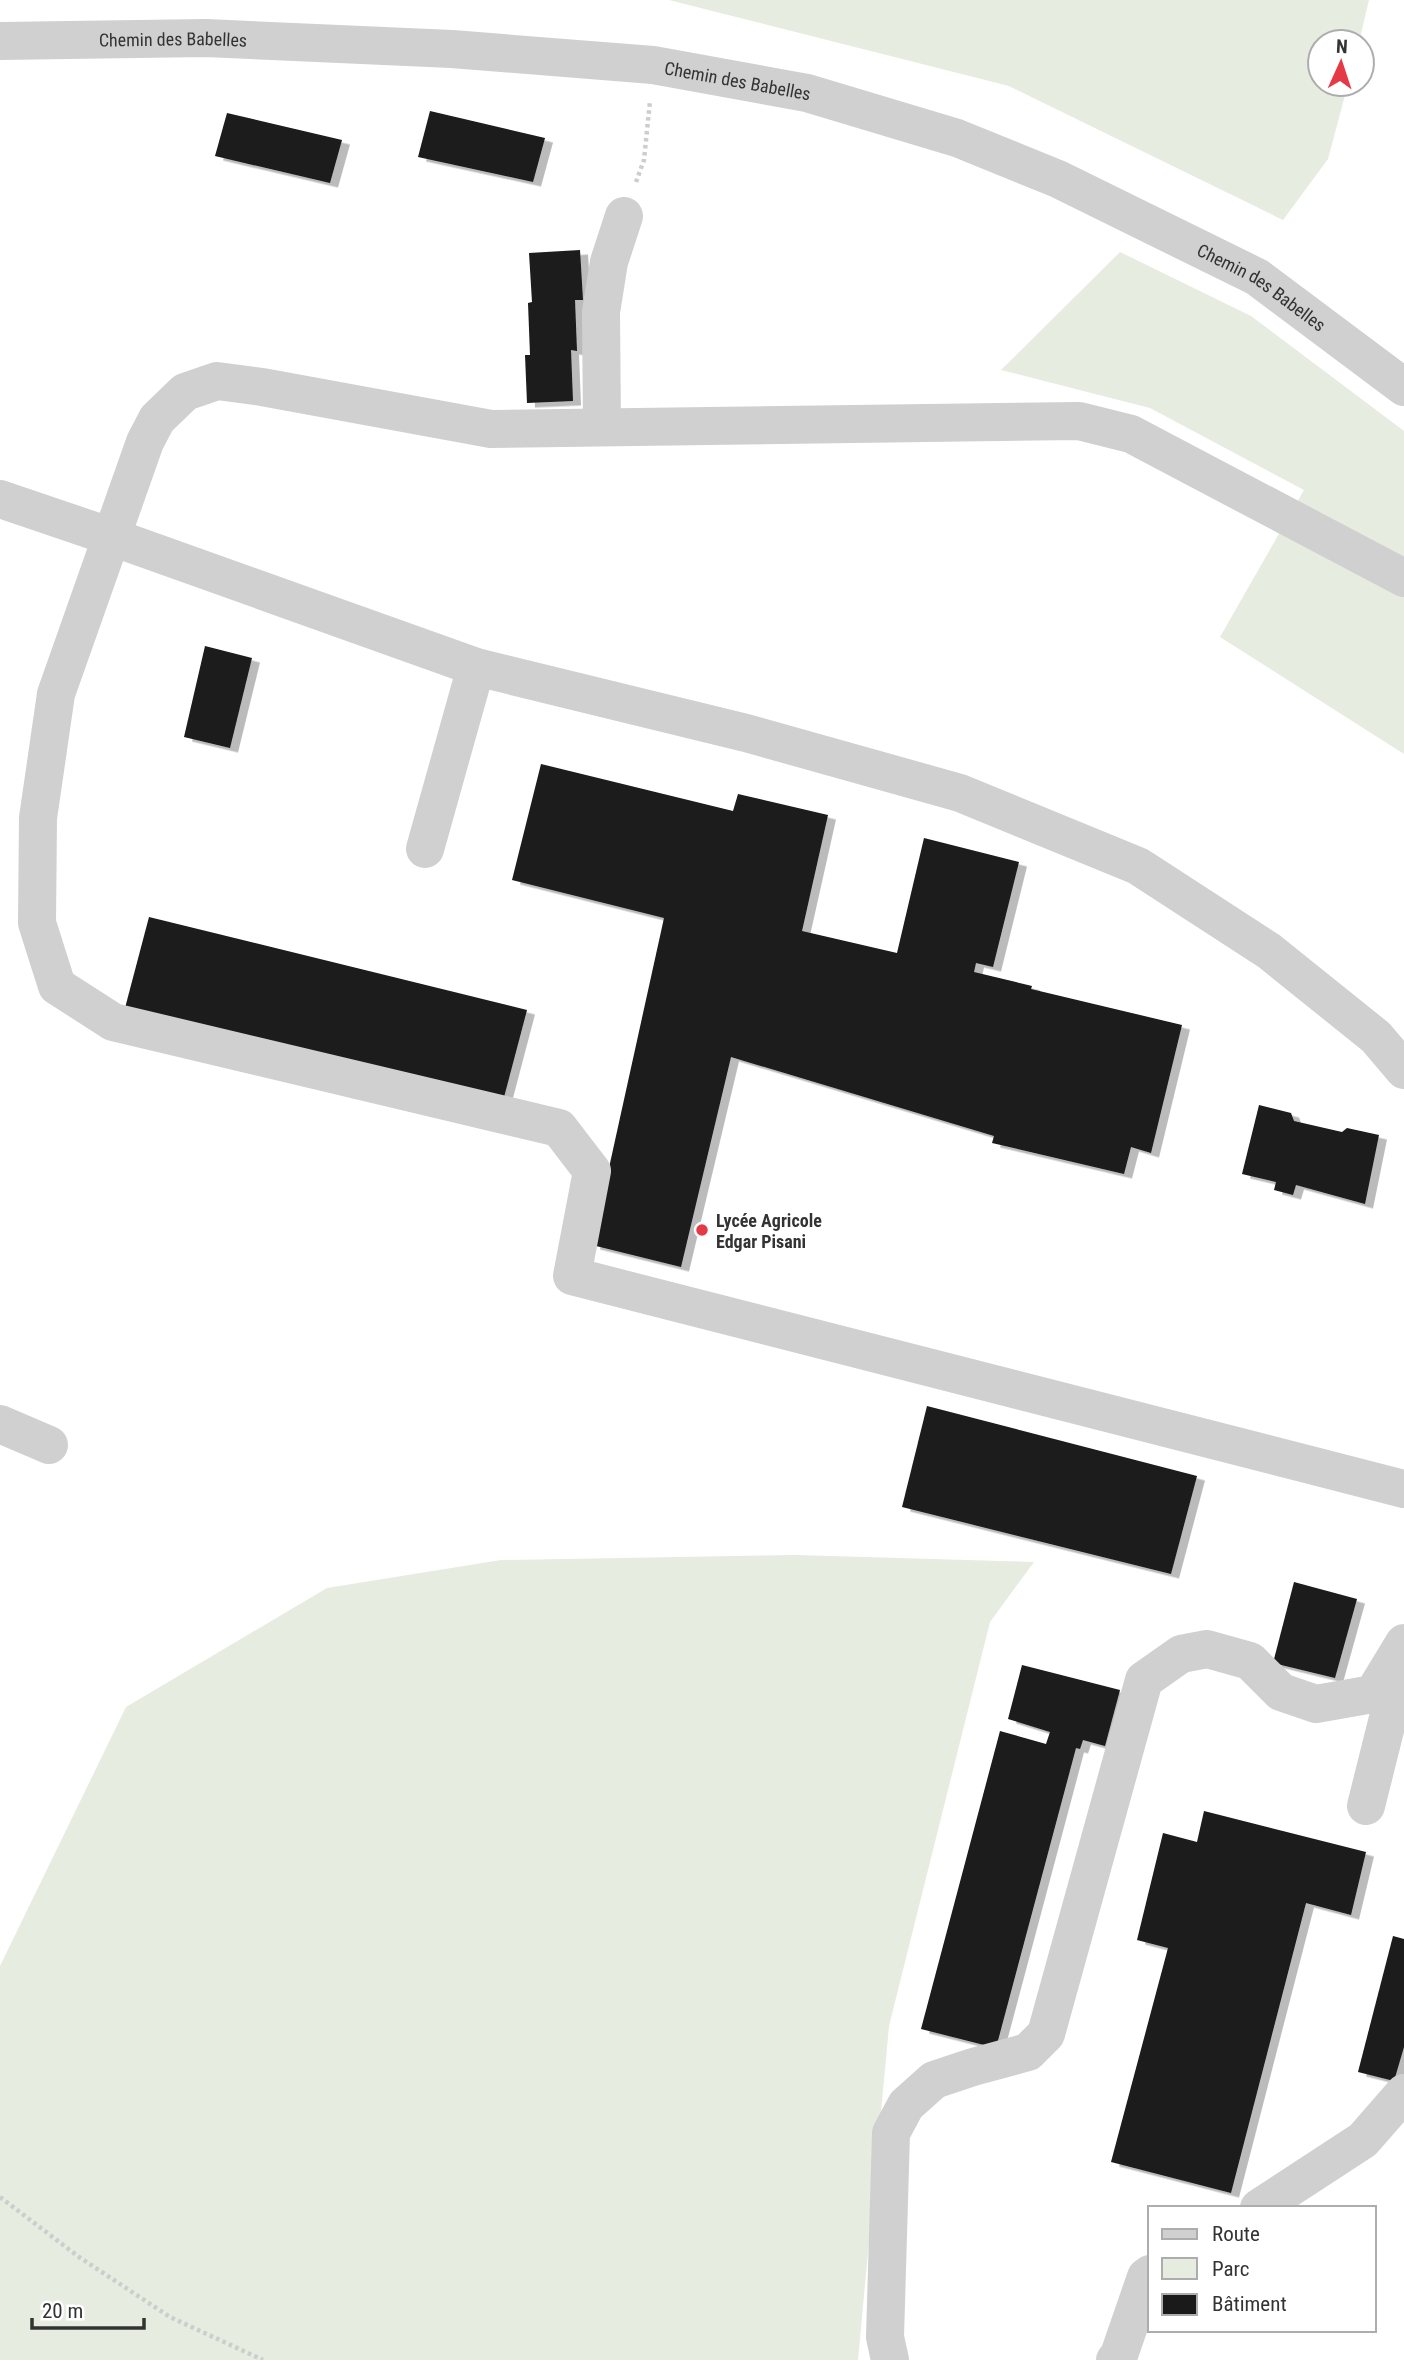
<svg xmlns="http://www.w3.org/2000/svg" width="1404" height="2360" font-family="'Roboto Condensed',sans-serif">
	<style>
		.green { fill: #e6ecdf }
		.building { fill: #1a1a1a; filter: url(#shadow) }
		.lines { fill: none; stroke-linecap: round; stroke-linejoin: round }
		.path { stroke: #cdcdcd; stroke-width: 4.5; stroke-dasharray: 3.5 3.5; stroke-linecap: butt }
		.minor { stroke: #d0d0d0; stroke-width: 38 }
		.poi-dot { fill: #e63946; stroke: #fff; stroke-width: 2.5 }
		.labels { text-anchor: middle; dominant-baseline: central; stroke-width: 7; stroke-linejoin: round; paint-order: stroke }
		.street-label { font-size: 18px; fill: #333; stroke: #fff }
		.poi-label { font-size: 18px; font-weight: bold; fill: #333; stroke: #fff; text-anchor: start }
	</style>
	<defs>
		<filter id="shadow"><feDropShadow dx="8" dy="4.5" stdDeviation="0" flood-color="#0004"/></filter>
	</defs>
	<rect width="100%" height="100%" fill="#fff"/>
	<g class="green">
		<polygon points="669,0 1369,0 1359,42 1320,42 1320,84 1348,84 1328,159 1283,220 1009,86"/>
		<polygon points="1120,252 1251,316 1404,431 1404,754 1220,637 1304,490 1150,408 1001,370"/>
		<polygon points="796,1555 1034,1562 990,1622 889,2026 858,2360 0,2360 0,1966 126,1707 327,1588 501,1560"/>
	</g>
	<g class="building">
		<polygon points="430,111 545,138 533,182 418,157"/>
		<polygon points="227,113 342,140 330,183 215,156"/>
		<polygon points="580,250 583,300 575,300 577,351 571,350 573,401 527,403 525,355 530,355 528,303 532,302 529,253"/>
		<polygon points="205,646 252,658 230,748 184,737"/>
		<polygon points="541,764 733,811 738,794 828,815 802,931 897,953 924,838 1019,862 993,967 976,963 974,972 1032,986 1031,989 1182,1025 1151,1153 1131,1147 1124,1174 992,1143 994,1136 731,1057 681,1267 592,1245 664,918 512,880"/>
		<polygon points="149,917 527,1010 503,1101 125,1008"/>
		<polygon points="1259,1105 1291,1113 1294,1121 1342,1132 1347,1128 1379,1135 1365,1204 1296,1185 1293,1195 1274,1190 1276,1182 1242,1174"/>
		<polygon points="927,1406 1197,1476 1171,1574 902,1507"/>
		<polygon points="1294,1582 1357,1599 1335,1678 1273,1663"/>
		<polygon points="1022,1665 1120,1690 1105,1746 1083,1740 1080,1749 1076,1748 996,2048 921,2029 1000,1731 1046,1744 1050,1732 1008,1719"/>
		<polygon points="1204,1811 1366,1852 1351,1915 1306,1903 1231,2193 1111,2162 1168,1948 1137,1940 1163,1833 1197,1842"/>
		<polygon points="1393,1936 1404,1939 1404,2047 1394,2081 1358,2072"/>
	</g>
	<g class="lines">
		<g class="path">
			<polyline points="636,182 644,160 650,101"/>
			<polyline points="0,2197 79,2257 170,2317 263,2360"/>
		</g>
		<g class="minor">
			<path id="s1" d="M0,41L206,38L452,49L653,65L807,93L957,138L1058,179L1257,277L1404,387"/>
			<polyline points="602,427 601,312 609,262 624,216"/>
			<polyline points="0,499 112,537 476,667 746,733 960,793 1138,866 1269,951 1376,1037 1404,1070"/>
			<polyline points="1404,578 1131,434 1079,421 491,429 262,387 217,381 185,392 157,419 145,442 56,694 38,818 37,923 57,986 113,1022 559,1128 592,1171 572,1276 1404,1489"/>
			<polyline points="425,849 476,667"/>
			<polyline points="0,1424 49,1445"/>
			<polyline points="1366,1806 1401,1666"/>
			<polyline points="1259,2208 1363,2140 1404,2093"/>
			<polyline points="890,2360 885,2337 891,2133 906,2105 934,2080 973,2067 1028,2052 1046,2034 1144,1680 1181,1654 1207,1649 1250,1661 1281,1692 1316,1704 1373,1694 1404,1643"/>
			<polyline points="1115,2360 1119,2355 1146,2277 1150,2274"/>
		</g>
	</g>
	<circle class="poi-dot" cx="702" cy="1230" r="7"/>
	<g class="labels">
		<g class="street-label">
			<text stroke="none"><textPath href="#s1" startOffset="173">Chemin des Babelles</textPath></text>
			<text stroke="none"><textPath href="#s1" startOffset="740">Chemin des Babelles</textPath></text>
			<text stroke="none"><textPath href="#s1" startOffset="1307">Chemin des Babelles</textPath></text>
		</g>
		<g class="poi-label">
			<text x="716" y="1220">Lycée Agricole<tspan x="716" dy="21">Edgar Pisani</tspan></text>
		</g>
	</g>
	<rect x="1148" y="2206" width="228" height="126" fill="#ffffff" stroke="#adadad" stroke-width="2"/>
	<rect x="1162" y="2229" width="35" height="10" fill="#d0d0d0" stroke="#adadad" stroke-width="2"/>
	<text x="1212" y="2241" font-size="21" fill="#333333">Route</text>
	<rect x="1162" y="2258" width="35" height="21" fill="#e6ecdf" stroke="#adadad" stroke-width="2"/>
	<text x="1212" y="2276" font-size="21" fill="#333333">Parc</text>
	<rect x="1162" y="2294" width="35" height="21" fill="#1a1a1a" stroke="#adadad" stroke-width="2"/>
	<text x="1212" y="2311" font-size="21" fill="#333333">Bâtiment</text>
	<g transform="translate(1341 63) rotate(3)"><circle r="33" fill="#ffffff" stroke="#adadad" stroke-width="2"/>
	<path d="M0-5L12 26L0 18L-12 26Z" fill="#e63946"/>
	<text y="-10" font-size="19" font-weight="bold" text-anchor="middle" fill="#333333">N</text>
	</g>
	<path d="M32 2318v10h112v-10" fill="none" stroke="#333333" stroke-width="3.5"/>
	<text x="42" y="2318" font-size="21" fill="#333333" stroke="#ffffff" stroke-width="5" paint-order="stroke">20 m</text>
</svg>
